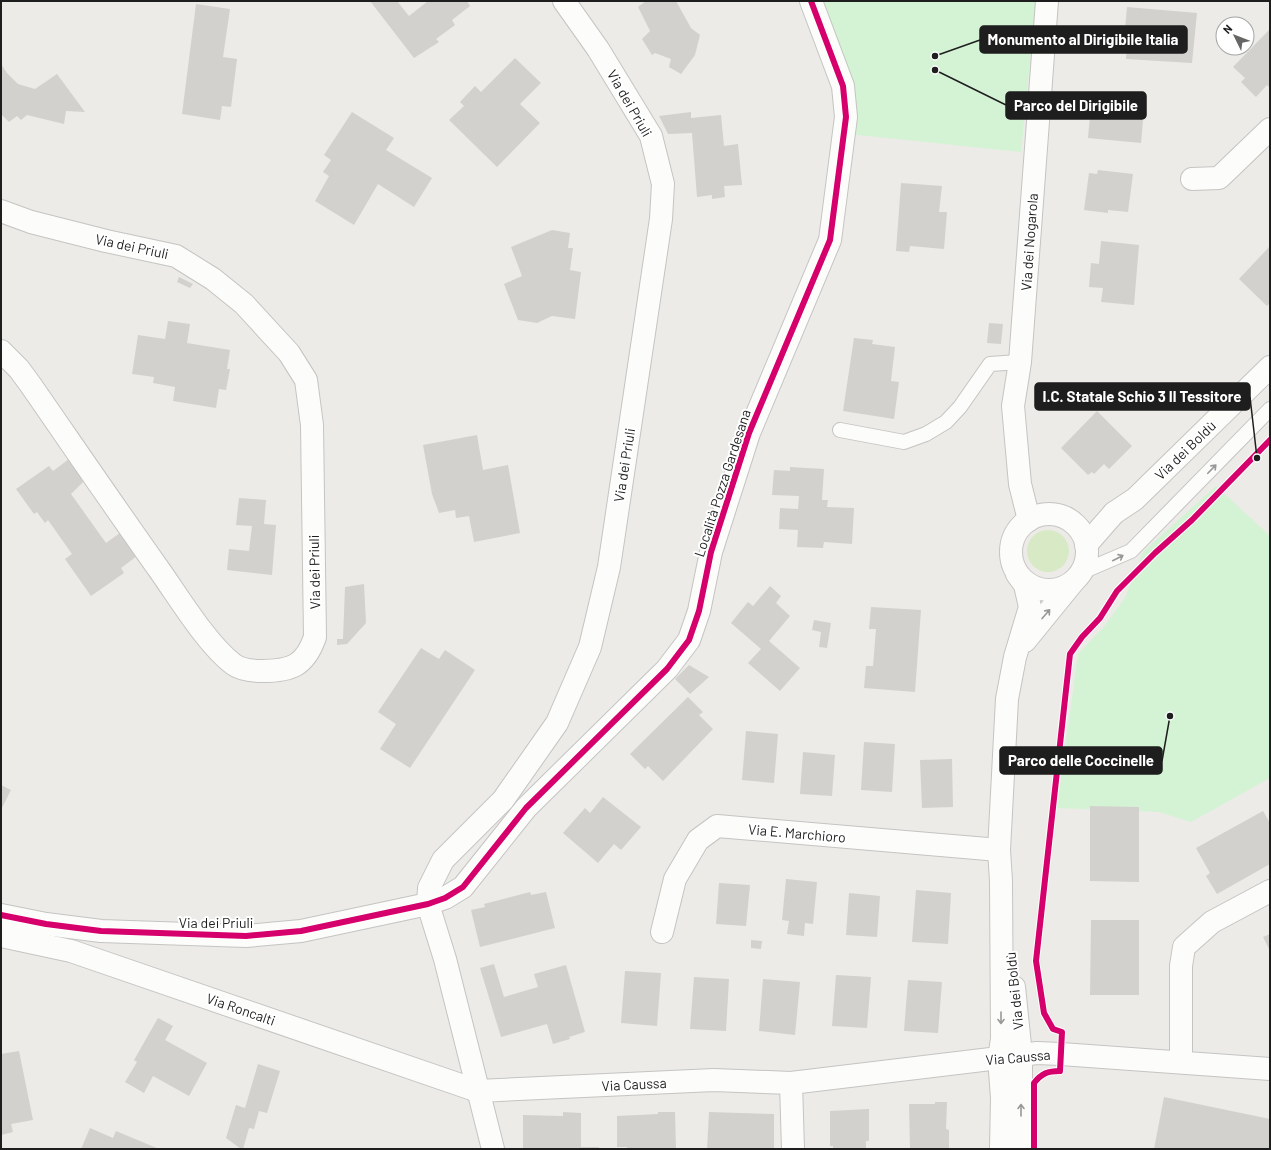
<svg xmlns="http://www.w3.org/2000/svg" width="1271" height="1150" font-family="Barlow,sans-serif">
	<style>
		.grass { fill: #d8eac5 }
		.park { fill: #d4f3d5 }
		.building { fill: #d3d1ce }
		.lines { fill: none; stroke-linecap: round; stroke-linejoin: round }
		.service-casing { stroke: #c5c4c3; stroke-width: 16 }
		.minor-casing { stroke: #c5c4c3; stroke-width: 24 }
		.tertiary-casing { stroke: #c5c4c3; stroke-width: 24 }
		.service { stroke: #fcfcfb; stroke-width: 14 }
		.minor { stroke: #fcfcfb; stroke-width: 22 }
		.tertiary { stroke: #fcfcfb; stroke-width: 22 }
		.cycleway-casing { stroke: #fff; stroke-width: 8 }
		.cycleway { stroke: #d6006c; stroke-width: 6 }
		.oneway { stroke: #989898 }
		.labels { text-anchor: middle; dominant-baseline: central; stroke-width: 4; stroke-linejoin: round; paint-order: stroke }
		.street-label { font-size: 14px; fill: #1e1e1e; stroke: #fff }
		.leader { fill: none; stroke: #1e1e1e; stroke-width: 1.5 }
		.callout-dot { fill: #1e1e1e; stroke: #fff; stroke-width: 1.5 }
		.callout { fill: #1e1e1e; stroke: #1e1e1e; stroke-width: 1.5 }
		.callout-label { font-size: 15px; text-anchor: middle; font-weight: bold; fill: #fff }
	</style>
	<rect width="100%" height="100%" fill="#ecebe7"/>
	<circle class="grass" cx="1048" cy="551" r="21"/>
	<g class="park">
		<polygon points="816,1 1036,1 1021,152 849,134"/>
		<polygon points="1216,486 1270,536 1270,778 1191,822 1159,812 1057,808 1078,654 1103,628 1125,598 1143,552"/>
	</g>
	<g class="building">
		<polygon points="370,1 397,1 409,16 428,1 467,1 470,6 452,20 455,25 436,39 439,42 414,58"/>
		<polygon points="646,1 676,1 691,28 700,35 695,55 681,74 669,67 671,59 655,53 652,55 642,39 650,31 638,7"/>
		<polygon points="196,4 230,9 223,57 237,59 231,107 222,106 220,120 182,114"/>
		<polygon points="1127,7 1197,13 1192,63 1126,59 1127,39 1124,40"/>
		<polygon points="1270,29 1270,88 1267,85 1256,97 1241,82 1245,78 1233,67"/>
		<polygon points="515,58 541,83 520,104 540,123 497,167 449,120 464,106 460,102 475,86 481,92"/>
		<polygon points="1,64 7,73 18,84 35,89 57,74 85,112 66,111 64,124 27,115 21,120 17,116 9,122 1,114"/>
		<polygon points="1092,93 1145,98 1141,143 1088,138"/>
		<polygon points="352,112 394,138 386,150 432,178 414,207 378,184 354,225 315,201 329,176 323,172 331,160 324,155"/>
		<polygon points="691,112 691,118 721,115 724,146 738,144 742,185 724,186 725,197 712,199 712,195 697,197 692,133 668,134 659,116"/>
		<polygon points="1098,170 1133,174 1128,212 1108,210 1108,213 1084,210 1089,173 1097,174"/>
		<polygon points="901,183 942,186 939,212 947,212 944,249 910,246 909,252 896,251"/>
		<polygon points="552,230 570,233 568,248 573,248 570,270 581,272 575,319 552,316 537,323 518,320 504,284 522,276 511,247"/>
		<polygon points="1101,241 1139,245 1134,305 1101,302 1103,288 1089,287 1091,263 1099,264"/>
		<polygon points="1270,246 1270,303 1267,306 1239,279"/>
		<polygon points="179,277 193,284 190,288 177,282"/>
		<polygon points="168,321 190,324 187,343 230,350 227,369 230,369 226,390 219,389 216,408 173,401 175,387 153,383 154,377 132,374 138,335 165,339"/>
		<polygon points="989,323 1003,324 1001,344 987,343"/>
		<polygon points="854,338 873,340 872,344 895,347 891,381 899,382 894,419 843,411"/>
		<polygon points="1097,411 1132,446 1109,469 1104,464 1094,474 1092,472 1088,475 1061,448"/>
		<polygon points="477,435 483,470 508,465 520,533 474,542 469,516 456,518 455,510 439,513 432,494 423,445"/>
		<polygon points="69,459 84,481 71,494 106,543 120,533 137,556 121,568 124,573 91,596 65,559 72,554 48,520 45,523 37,512 34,514 16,489 49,466 53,471"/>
		<polygon points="790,467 824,469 822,500 828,500 827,507 854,508 852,544 824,542 823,548 797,547 798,530 779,529 780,508 798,509 799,496 772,495 774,470 790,471"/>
		<polygon points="239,498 266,500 264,524 276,525 272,575 227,570 229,549 249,551 252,526 236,525"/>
		<polygon points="364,584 366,623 347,644 337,645 337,639 343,639 345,587"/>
		<polygon points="770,586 781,596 776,603 790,616 769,641 800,668 780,691 748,663 761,649 731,623 748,602 753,606"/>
		<polygon points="871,607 921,610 915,692 864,688 866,666 873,666 876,629 869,629"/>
		<polygon points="814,620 831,623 827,648 819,647 821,632 812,630"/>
		<polygon points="421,648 439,659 445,650 475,670 410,768 380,749 396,724 378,712"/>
		<polygon points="689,665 709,677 690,694 675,679"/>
		<polygon points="688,697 703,712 699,715 713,729 663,781 648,766 645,769 630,754"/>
		<polygon points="746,731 778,734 774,783 742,780"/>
		<polygon points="864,742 895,744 892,792 861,790"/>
		<polygon points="803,752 835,755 832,796 800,794"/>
		<polygon points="952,759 953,807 922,808 920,760"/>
		<polygon points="1,785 11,790 1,810"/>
		<polygon points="603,797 641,827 621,850 614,844 598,863 563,833 585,808 590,813"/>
		<polygon points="1090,806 1139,807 1139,882 1090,881"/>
		<polygon points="1263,811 1270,823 1270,864 1217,894 1206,876 1210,873 1196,848"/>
		<polygon points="786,879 817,882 813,924 805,923 804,936 787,934 789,921 782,920"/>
		<polygon points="719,883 750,885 746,926 716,924"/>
		<polygon points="916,890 951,893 948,944 912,942"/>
		<polygon points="530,892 531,895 546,892 555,928 480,947 471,910 485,907 484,904"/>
		<polygon points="849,893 880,896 877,937 846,935"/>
		<polygon points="1091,920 1139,920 1139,995 1090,995"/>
		<polygon points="1270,934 1270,951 1263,937"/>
		<polygon points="751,940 762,941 761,949 751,948"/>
		<polygon points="494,964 504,997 538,987 534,974 566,965 585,1032 569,1037 570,1039 553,1044 547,1024 501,1037 480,968"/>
		<polygon points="625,971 661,973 657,1026 621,1023"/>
		<polygon points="836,975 871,977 867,1028 832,1026"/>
		<polygon points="694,977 729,979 726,1031 690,1029"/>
		<polygon points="763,979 800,982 795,1035 759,1031"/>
		<polygon points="908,980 942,982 938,1033 904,1031"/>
		<polygon points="158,1018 173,1026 165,1040 207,1063 189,1096 153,1076 144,1093 125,1082 137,1062 134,1060"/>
		<polygon points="19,1051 33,1120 11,1124 13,1132 1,1135 1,1054"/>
		<polygon points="258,1064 280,1071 267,1113 259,1111 254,1129 249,1128 243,1149 241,1149 226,1138 236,1105 245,1108"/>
		<polygon points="1164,1097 1270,1119 1270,1149 1154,1149"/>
		<polygon points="935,1102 947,1102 946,1129 949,1130 949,1149 910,1149 909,1104 935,1104"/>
		<polygon points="869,1109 869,1141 866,1141 866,1149 833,1149 833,1146 830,1146 830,1111"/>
		<polygon points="563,1112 581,1113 581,1147 599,1147 599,1149 523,1148 523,1115 563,1116"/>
		<polygon points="658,1112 675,1112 676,1149 627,1149 627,1147 617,1147 617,1116 658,1114"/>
		<polygon points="709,1112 774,1114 774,1149 707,1149"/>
		<polygon points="90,1128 113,1138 116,1131 159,1149 81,1149"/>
	</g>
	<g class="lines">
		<g class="service-casing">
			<g id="service">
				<polyline points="840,430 904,442 926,434 946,422 960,407 990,364 1020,362"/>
				<polyline points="1082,572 1131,551 1270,409"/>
			</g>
		</g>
		<g class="minor-casing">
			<g id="minor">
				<polyline points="1192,179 1219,178 1270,129"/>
				<path d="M1,211L31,222L106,241L176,256L213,279L244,304L289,353L306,380L312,425L315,637C305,666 291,671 262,671C252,671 241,670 233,664C207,644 179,598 160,571C116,509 73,446 30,384L19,369L1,351"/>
				<polyline points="1114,513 1135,499 1270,367"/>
				<polyline points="1,915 46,924 101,931 246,936 301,931 428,904 445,898 463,887 526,808 667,669 689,640 699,611 711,552 749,433 830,240 846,117 843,86 811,1"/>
				<polyline points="662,932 675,879 698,840 717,826 999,850"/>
				<polyline points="1,936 71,951 478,1091 714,1080 791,1083 999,1058"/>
				<polyline points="1181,1062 1181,966 1184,947 1212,922 1270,891"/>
				<polyline points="791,1083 793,1149"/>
				<polyline points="493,1149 445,959 431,914 428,904 429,888 443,860 503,800 557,723 590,647 609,567 661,219 663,184 651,136 598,49 564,1"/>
			</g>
		</g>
		<g class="tertiary-casing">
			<g id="tertiary">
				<circle cx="1049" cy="552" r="38"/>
				<polyline points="1029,520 1020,484 1013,406 1020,362 1047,1"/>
				<polyline points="1086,545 1114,513"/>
				<polyline points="1025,641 1073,582"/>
				<polyline points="1014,987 1021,1055 1021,1149"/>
				<polyline points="999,1058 1037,1053 1061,1054 1270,1069"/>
				<polyline points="1001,1149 1002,1098 999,1058 1002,1039 1001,881 999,850 1007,699 1015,657 1030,607 1025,585 1017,574"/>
			</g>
		</g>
		<use href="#service" class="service"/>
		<use href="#minor" class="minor"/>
		<use href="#tertiary" class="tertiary"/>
		<g class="cycleway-casing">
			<g id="cycleway">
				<polyline points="1,915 46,924 101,931 246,936 301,931 428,904 445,898 463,887 526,808 667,669 689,640 699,611 711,552 749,433 830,240 846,117 843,86 811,1"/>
				<path d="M1034,1149V1083C1042,1073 1048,1071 1060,1071L1062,1032L1053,1029L1044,1013L1036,961L1070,654L1082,637L1100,618L1117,591L1155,553L1192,520L1270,440"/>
			</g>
		</g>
		<use href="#cycleway" class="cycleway"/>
	</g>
	<defs><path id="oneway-shaft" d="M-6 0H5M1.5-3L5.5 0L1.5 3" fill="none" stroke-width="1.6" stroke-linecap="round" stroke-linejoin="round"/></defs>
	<g class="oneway">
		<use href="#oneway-shaft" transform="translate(1212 469) rotate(-46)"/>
		<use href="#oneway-shaft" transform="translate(1118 558) rotate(-27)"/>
		<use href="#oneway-shaft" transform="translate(1046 614) rotate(-49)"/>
		<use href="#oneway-shaft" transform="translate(1001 1018) rotate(90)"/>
		<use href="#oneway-shaft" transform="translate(1021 1110) rotate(-90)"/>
	</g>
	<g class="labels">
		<g class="street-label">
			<text transform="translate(630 103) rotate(60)">Via dei Priuli</text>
			<text transform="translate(1029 242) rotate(-86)">Via dei Nogarola</text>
			<text transform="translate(132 246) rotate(12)">Via dei Priuli</text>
			<text transform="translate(1185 450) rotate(-44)">Via dei Boldù</text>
			<text transform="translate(624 465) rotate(-81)">Via dei Priuli</text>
			<text transform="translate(722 483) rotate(-72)">Località Pozza Gardesana</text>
			<text transform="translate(314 572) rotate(-91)">Via dei Priuli</text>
			<text transform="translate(797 833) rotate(5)">Via E. Marchioro</text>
			<text x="216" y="922">Via dei Priuli</text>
			<text transform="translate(1014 991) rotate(-96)">Via dei Boldù</text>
			<text transform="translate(241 1009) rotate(19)">Via Roncalti</text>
			<text transform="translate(1018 1057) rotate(-5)">Via Caussa</text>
			<text transform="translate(634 1084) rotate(-3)">Via Caussa</text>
		</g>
	</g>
	<path class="leader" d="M935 56L980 40M935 70L1006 105M1257 458L1250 397M1170 716L1162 761"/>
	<g class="callout-dot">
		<circle cx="935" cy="56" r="4"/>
		<circle cx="935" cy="70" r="4"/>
		<circle cx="1257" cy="458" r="4"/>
		<circle cx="1170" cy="716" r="4"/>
	</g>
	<g class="callout">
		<rect x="980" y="26" width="207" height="27" rx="4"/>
		<rect x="1006" y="92" width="140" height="27" rx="4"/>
		<rect x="1035" y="383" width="215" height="27" rx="4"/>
		<rect x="1000" y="747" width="162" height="27" rx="4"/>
	</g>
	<g class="callout-label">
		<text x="1083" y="45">Monumento al Dirigibile Italia</text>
		<text x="1076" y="111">Parco del Dirigibile</text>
		<text x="1142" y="402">I.C. Statale Schio 3 Il Tessitore</text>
		<text x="1081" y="766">Parco delle Coccinelle</text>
	</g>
	<rect width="1271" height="1150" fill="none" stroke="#1e1e1e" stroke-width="4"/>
	<g transform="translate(1235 36) rotate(313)"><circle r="19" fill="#ffffff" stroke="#a5a5a5"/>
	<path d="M0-3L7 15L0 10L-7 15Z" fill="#666664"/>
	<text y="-6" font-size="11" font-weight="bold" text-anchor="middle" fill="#1e1e1e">N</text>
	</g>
</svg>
